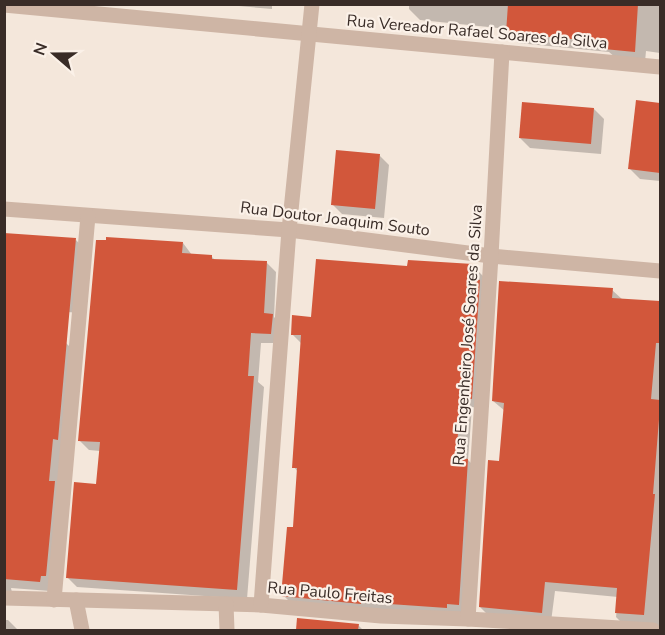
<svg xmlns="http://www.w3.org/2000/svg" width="665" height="635" font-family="'Nunito Sans',sans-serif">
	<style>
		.shadow { fill: #0003 }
		.building { fill: #d2573b }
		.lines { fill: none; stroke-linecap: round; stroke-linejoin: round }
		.minor { stroke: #ceb5a5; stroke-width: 15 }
		.labels { text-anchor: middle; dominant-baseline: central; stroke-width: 4.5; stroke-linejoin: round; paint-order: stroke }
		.street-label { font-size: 16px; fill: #392c27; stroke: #fbf1e8 }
	</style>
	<rect width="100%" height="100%" fill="#f4e7db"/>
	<g class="shadow">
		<polygon points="216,4 272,4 272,9"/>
		<polygon points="409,4 660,4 660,53 646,51 645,62 617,59 609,52 518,43 508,32 508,29 420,20 409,9"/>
		<polygon points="637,102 660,104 660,181 640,179 630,169"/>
		<polygon points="594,109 604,119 601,154 530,148 520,138"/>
		<polygon points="379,155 389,165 384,218 342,214 332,204"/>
		<polygon points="76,240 85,250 80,313 4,307"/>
		<polygon points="183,243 192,255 211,256 216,261 266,262 276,272 274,317 282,325 281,343 261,343 258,382 264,387 247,599 77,587 67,577 98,485 100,451 89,450 79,440"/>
		<polygon points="472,265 483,276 483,409 472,407 468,460 479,471 470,616 294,606 283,595 294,529 298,472 294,467 302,344 292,334 313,319 408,267"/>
		<polygon points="612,290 623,300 660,303 660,627 626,627 616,617 618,597 555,591 551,622 490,617 480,607 500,463 505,411 493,401"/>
		<polygon points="4,340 66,343 76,353 50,591 11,588 13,597 4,597"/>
		<polygon points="4,620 8,620 18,630 4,630"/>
		<polygon points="298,620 358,625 363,630 297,630"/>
	</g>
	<g class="building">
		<polygon points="508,4 638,4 635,52 604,49 605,42 506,33"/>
		<polygon points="636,100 660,103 660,173 628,169"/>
		<polygon points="522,102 594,108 591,144 519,138"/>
		<polygon points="336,150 380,154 375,209 331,205"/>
		<polygon points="4,233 76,238 58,440 53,439 49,481 55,481 46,576 41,576 40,582 4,579"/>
		<polygon points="106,237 183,242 182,253 212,255 212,259 267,261 264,313 273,314 271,334 251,333 248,376 254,376 237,590 66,578 74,482 96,484 100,442 78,441 96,240 106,240"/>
		<polygon points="316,259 407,266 408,260 473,264 472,279 480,280 472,399 461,397 456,457 468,459 459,605 447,604 447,608 361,602 361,604 281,596 287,527 293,527 297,468 292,468 301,335 291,335 292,315 311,317"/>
		<polygon points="499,281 613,288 612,298 660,301 660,343 656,343 651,399 660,400 660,407 653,494 655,494 644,615 615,613 617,588 545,582 542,613 479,607 488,460 499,461 504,403 492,401"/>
		<polygon points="297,618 359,624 358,630 296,630"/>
	</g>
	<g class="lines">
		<g class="minor">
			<polyline points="4,5 660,67"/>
			<polyline points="4,209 289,230 491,256 660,271"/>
			<polyline points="4,598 261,605 381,616 468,619 653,630"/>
			<polyline points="54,600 88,216"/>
			<polyline points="76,600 82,630"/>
			<polyline points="226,604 227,630"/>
			<polyline points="261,605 289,230 312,4"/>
			<polyline points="468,619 491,256 502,52"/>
		</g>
	</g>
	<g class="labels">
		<g class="street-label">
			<text transform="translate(477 32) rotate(5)">Rua Vereador Rafael Soares da Silva</text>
			<text transform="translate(335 219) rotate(7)">Rua Doutor Joaquim Souto</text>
			<text transform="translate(468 335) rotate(-86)">Rua Engenheiro José Soares da Silva</text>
			<text transform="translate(330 593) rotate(5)">Rua Paulo Freitas</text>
		</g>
	</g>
	<rect width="665" height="635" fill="none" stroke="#392c27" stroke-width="12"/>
	<g transform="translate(54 54) rotate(290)" stroke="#fbf1e8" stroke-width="4.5" paint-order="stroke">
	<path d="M0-4.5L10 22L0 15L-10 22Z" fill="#392c27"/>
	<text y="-9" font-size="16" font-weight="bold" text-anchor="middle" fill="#392c27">N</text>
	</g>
</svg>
